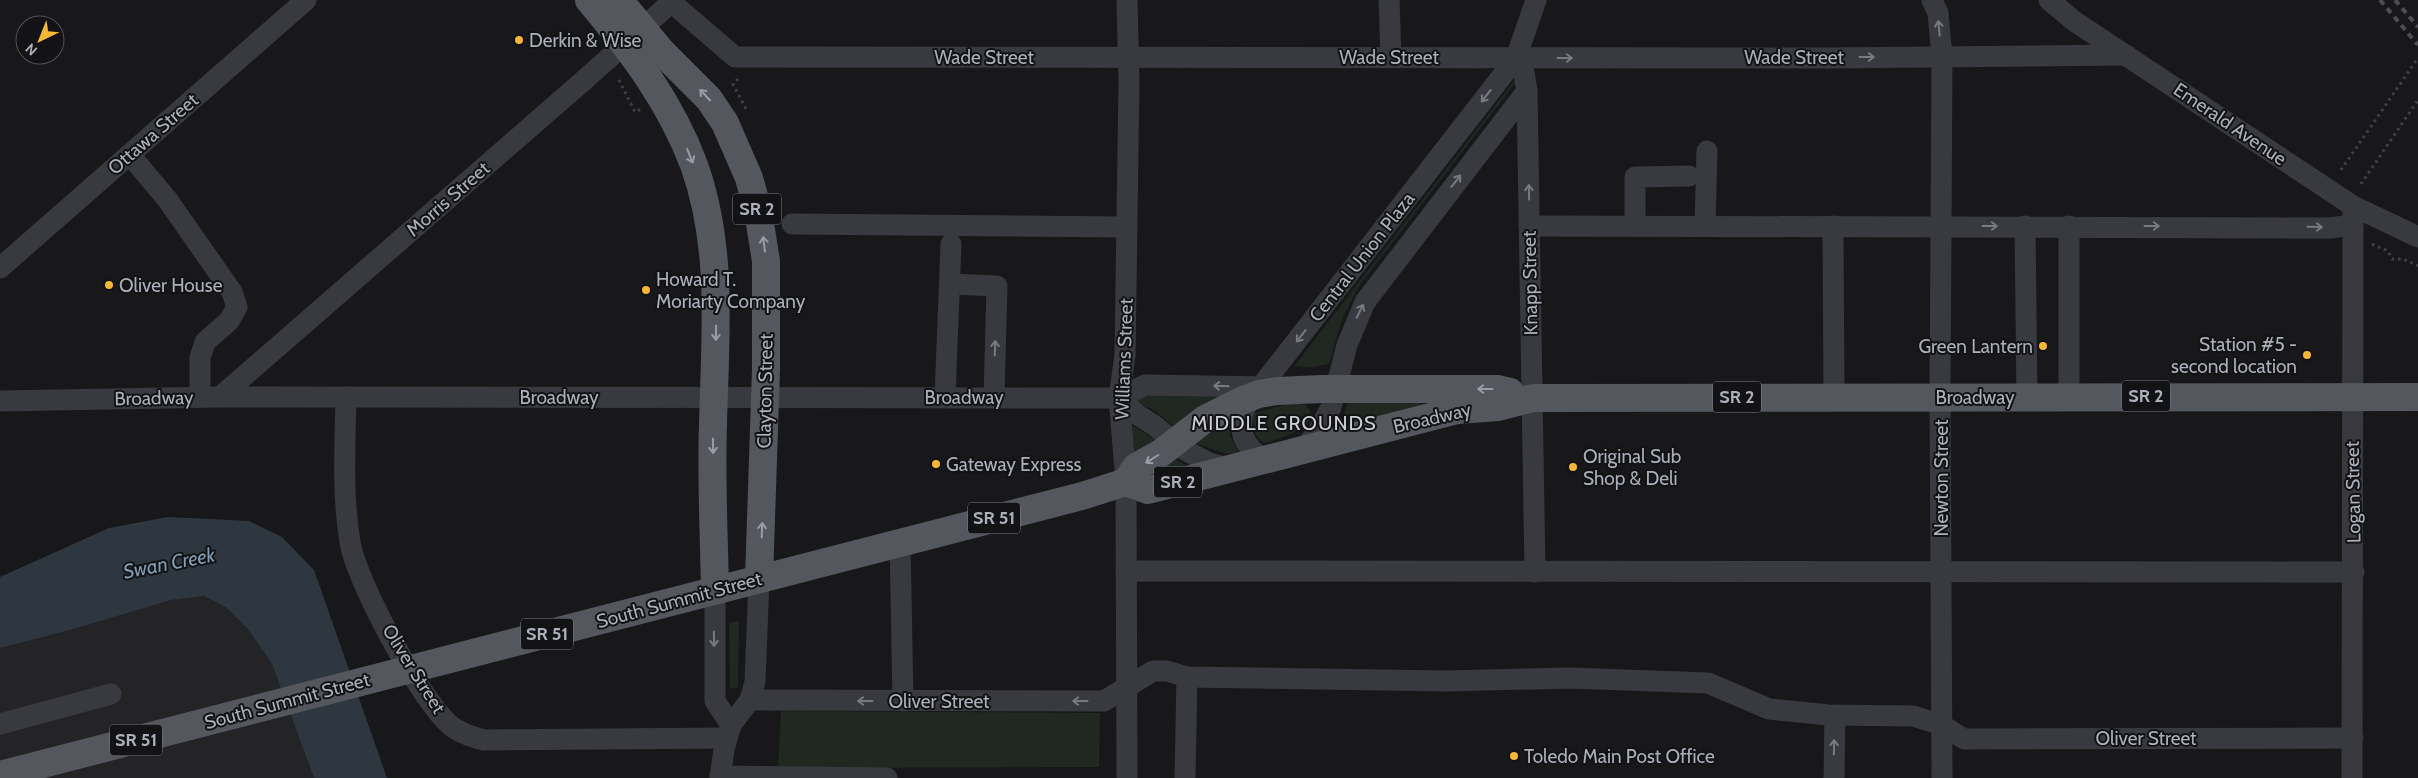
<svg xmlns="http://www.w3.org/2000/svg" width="2418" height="778" font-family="Cabin,sans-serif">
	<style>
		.built { fill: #242427 }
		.green { fill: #202821 }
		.water { fill: #2e373f }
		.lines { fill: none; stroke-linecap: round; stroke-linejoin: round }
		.path { stroke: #3f4146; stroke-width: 3; stroke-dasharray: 2.5 4; stroke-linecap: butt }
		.minor { stroke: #393a3f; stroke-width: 21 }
		.major { stroke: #55575e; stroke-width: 28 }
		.rail { stroke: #4c4e54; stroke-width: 4; stroke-dasharray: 6 5; stroke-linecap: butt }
		.oneway { stroke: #777a83 }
		.oneway2 { stroke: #999da8 }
		.poi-dot { fill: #f5b735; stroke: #131315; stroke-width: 2 }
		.labels { text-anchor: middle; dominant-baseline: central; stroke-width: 4; stroke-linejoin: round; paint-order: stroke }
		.shield { fill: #131315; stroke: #7d8088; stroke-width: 1 }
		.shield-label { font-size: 18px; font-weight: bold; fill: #aaafba }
		.poi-label { font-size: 19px; fill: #aaafba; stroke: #131315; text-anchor: start }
		.street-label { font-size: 19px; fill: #aaafba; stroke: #131315 }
		.neighbourhood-label { font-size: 20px; letter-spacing: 1px; fill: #cbced6; stroke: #131315 }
		.water-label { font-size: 20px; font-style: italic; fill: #819cb5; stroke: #131315 }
	</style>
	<rect width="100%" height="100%" fill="#18181a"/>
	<polygon class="built" points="204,596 227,608 248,629 272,664 314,778 0,778 0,648 70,630 171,600"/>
	<g class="green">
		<path d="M1521,72L1523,73L1359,286L1342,319L1329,364C1319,366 1304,370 1295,365Z"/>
		<polygon points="1137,392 1219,397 1173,426 1154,410 1131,400"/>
		<polygon points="1349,402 1419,402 1421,407 1338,427"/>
		<path d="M1291,403L1306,405L1310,411C1310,415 1311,419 1308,422C1302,430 1270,445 1262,442C1253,434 1251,425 1254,413Z"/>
		<polygon points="1229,420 1230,436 1240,453 1227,454 1195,443 1197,439"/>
		<polygon points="1132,425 1155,440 1133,455 1130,426"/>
		<polygon points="1176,459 1187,466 1163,474 1152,473"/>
		<polygon points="739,621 738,688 730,688 729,623"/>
		<polygon points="781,711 1100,713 1099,767 778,768"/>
	</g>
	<polygon class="water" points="168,517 249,521 282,537 314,570 387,778 314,778 272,664 248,629 227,608 204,596 171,600 70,630 0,648 0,577 109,528"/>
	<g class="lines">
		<g class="path">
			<polyline points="738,79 733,84 747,111"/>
			<polyline points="619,80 635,112 641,109"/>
			<polyline points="2341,170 2418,58"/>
			<polyline points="2361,184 2418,100"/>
			<polyline points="2372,244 2388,251 2392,259 2403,259 2418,266"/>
		</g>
		<g class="minor">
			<polyline points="1127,0 1129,82 1125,355 1119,398 1126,482 1127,778"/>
			<polyline points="1389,0 1391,57"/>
			<polyline points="1932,0 1938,13 1942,57 1940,397 1942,778"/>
			<polyline points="2049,0 2074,21 2353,206 2418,237"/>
			<polyline points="671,2 735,57 1828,58 2126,55"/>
			<polyline points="1516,58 1524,73 1527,91 1535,572"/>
			<polyline points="130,155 167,199 232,292 237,307 229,321 205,342 200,358 200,397"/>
			<polyline points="792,224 1127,227"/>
			<polyline points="1529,226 2330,228 2352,225"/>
			<polyline points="1635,226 1635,177 1689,176"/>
			<polyline points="1705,226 1707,151"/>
			<polyline points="1833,226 1834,397"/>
			<polyline points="2025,226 2027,397"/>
			<polyline points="0,268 306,0"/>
			<polyline points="950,284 997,286 994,397"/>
			<polyline points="2069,396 2069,226"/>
			<polyline points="220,397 582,82 674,0"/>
			<path d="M346,397C345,445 342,494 350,542C356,581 420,699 450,725C459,733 473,737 484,740L727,738"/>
			<polyline points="945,397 951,244"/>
			<polyline points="1119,398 1135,413 1155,426 1183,449 1209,463 1231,469"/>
			<polyline points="0,401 220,397 1119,398 1145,385 1269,387"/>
			<polyline points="1301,451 1318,432 1331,407 1347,345 1365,302 1527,91"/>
			<path d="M1264,460C1243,445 1236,430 1246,406L1516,58L1536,0"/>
			<polyline points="900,542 903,701"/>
			<polyline points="1126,571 2354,572"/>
			<polyline points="715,590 715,701 731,725"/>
			<polyline points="750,700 1104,701 1153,671 1167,671 1187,677 1447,681 1570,678 1708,683 1769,709 1829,715 1913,716 1942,725 1964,739 2353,738"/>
			<polyline points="0,724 111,694"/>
			<polyline points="720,776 887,778"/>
			<polyline points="720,778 724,749 731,725 750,700 755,682 759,579"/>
			<polyline points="1185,778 1187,677"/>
			<polyline points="1834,778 1835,715"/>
			<polyline points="2352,778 2353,206"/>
		</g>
		<g class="major">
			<path d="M589,0C631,50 671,103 694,165C724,248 715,338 713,424C711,479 714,535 715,590"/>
			<polyline points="619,0 661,51 709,99 725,123 749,178 758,211 766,261 766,369 759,579"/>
			<polyline points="1126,482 1136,467 1161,453 1205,419 1243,400 1259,394 1277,391 1322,389 1497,389 1510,392"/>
			<polyline points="0,775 1082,496 1126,482 1148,490 1457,410 1498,407 1533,398 2418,397"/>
		</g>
		<g class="rail">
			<polyline points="2380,0 2418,45"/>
			<polyline points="2395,0 2418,27"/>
		</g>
	</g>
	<defs><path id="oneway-shaft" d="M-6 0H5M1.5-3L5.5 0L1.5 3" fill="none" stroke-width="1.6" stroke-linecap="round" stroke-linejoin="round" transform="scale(1.25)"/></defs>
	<g class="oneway">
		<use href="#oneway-shaft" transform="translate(1939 28) rotate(-95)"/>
		<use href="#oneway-shaft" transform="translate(1867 57)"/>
		<use href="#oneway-shaft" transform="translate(1565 58)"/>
		<use href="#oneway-shaft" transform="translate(1486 96) rotate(128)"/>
		<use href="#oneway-shaft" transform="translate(1456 181) rotate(-52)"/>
		<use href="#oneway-shaft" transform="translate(1529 192) rotate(-91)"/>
		<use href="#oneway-shaft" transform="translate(1990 226)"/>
		<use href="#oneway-shaft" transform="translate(2152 226)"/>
		<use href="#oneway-shaft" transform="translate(2315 227) rotate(1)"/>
		<use href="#oneway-shaft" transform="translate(1360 311) rotate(-64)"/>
		<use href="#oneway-shaft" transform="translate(1301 336) rotate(128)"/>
		<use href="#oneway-shaft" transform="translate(995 348) rotate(-88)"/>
		<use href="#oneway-shaft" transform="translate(1221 386) rotate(-178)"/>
		<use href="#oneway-shaft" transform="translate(714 639) rotate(89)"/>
		<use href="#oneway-shaft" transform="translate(865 701) rotate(-180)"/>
		<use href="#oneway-shaft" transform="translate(1080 701) rotate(-180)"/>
		<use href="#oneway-shaft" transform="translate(1834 747) rotate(-89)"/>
	</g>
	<g class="oneway2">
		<use href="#oneway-shaft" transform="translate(705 95) rotate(-133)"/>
		<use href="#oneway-shaft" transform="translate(690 156) rotate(68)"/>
		<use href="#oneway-shaft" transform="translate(764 244) rotate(-97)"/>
		<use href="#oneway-shaft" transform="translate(716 333) rotate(91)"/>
		<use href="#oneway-shaft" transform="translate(1485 389) rotate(-180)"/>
		<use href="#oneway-shaft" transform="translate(713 446) rotate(89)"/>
		<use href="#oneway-shaft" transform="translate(1152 459) rotate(148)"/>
		<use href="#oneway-shaft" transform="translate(762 530) rotate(-88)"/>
	</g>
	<g class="poi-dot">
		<circle cx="519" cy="40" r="5"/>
		<circle cx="109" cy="285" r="5"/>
		<circle cx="646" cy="290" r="5"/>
		<circle cx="2043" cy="346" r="5"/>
		<circle cx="2307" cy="355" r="5"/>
		<circle cx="936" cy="464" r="5"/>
		<circle cx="1573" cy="467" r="5"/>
		<circle cx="1514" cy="756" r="5"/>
	</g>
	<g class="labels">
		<g class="shield">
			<rect x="733" y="193.5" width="48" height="31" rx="4"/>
			<rect x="2122" y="380.5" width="48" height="31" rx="4"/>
			<rect x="1713" y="381.5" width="48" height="31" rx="4"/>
			<rect x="1154" y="466.5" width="48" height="31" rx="4"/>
			<rect x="968" y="502.5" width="52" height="31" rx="4"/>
			<rect x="521" y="618.5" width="52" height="31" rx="4"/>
			<rect x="110" y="724.5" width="52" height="31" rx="4"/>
		</g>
		<g class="shield-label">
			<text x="757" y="209">SR 2</text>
			<text x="2146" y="396">SR 2</text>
			<text x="1737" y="397">SR 2</text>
			<text x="1178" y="482">SR 2</text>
			<text x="994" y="518">SR 51</text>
			<text x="547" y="634">SR 51</text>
			<text x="136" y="740">SR 51</text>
		</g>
		<g class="poi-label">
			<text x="529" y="40">Derkin &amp; Wise</text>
			<text x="656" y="279">Howard T.<tspan x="656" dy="22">Moriarty Company</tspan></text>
			<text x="119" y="285">Oliver House</text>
			<text x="2297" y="344" text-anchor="end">Station #5 -<tspan x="2297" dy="22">second location</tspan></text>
			<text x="2033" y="346" text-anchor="end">Green Lantern</text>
			<text x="1583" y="456">Original Sub<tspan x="1583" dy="22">Shop &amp; Deli</tspan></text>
			<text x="946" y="464">Gateway Express</text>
			<text x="1524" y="756">Toledo Main Post Office</text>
		</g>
		<g class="street-label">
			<text x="984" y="57">Wade Street</text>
			<text x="1389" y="57">Wade Street</text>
			<text x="1794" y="57">Wade Street</text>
			<text transform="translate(2230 124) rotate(34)">Emerald Avenue</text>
			<text transform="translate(153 134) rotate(-41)">Ottawa Street</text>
			<text transform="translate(448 199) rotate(-41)">Morris Street</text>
			<text transform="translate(1362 257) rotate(-52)">Central Union Plaza</text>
			<text transform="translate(1530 283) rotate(-91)">Knapp Street</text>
			<text transform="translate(1124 359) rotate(-88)">Williams Street</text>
			<text transform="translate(765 391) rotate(-89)">Clayton Street</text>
			<text x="559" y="397">Broadway</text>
			<text x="964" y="397">Broadway</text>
			<text x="1975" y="397">Broadway</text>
			<text transform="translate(154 398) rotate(-1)">Broadway</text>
			<text transform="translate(1432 418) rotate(-13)">Broadway</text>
			<text transform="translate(1941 478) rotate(-90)">Newton Street</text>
			<text transform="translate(2353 492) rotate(-91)">Logan Street</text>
			<text transform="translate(679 600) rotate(-15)">South Summit Street</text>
			<text transform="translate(414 669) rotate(58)">Oliver Street</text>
			<text transform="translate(287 701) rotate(-15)">South Summit Street</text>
			<text x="939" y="701">Oliver Street</text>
			<text x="2146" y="738">Oliver Street</text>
		</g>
		<g class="neighbourhood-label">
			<text x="1284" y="423">MIDDLE GROUNDS</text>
		</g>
		<g class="water-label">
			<text transform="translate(169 563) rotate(-11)">Swan Creek</text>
		</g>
	</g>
	<g transform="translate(40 40) rotate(223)"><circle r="24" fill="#131315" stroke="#4f5157"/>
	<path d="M0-4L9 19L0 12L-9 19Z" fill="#f5b735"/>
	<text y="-8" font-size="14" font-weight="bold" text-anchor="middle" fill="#aaafba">N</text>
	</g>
</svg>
